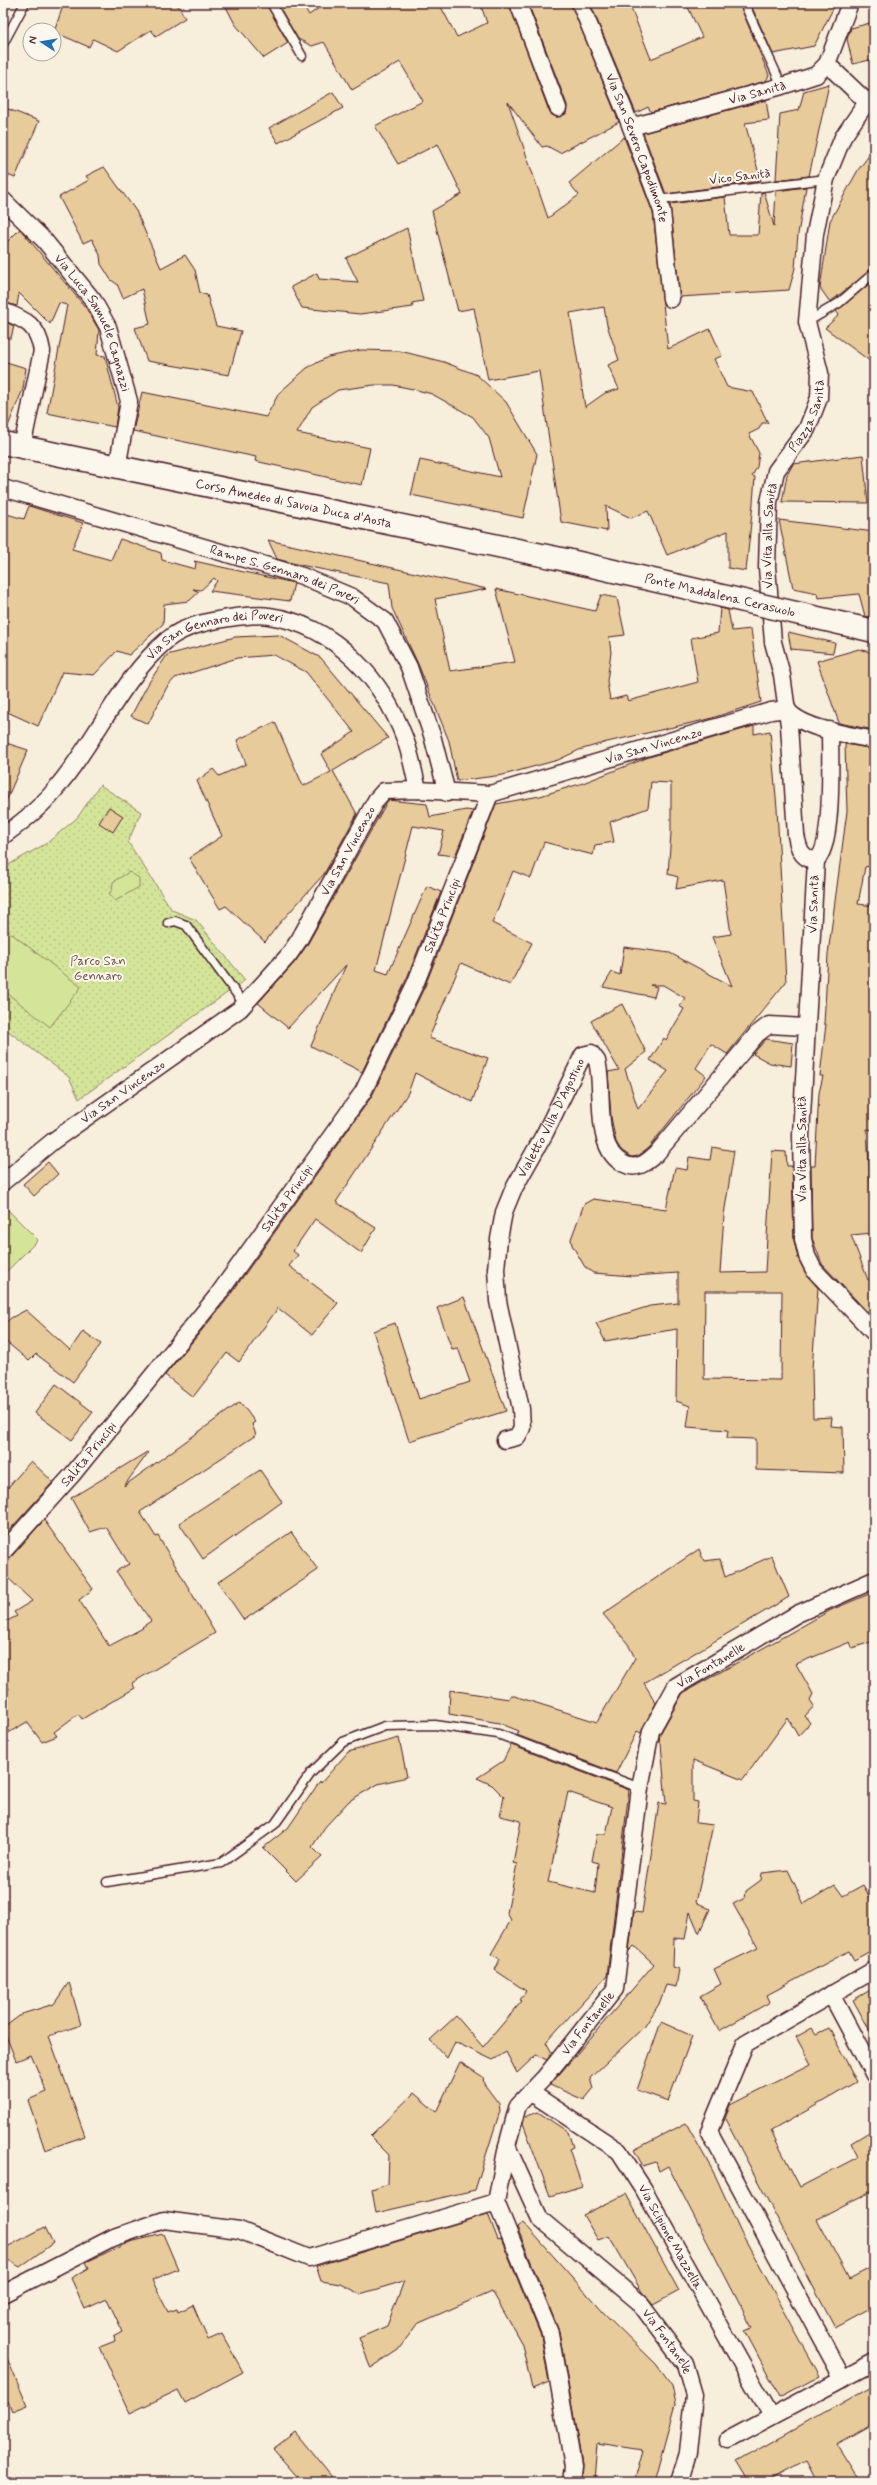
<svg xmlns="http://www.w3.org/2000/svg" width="877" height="2485" font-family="Mynerve,sans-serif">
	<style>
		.park { fill: url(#park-dots); stroke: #8f8262 }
		.pitch { fill: #d4e599; stroke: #8f8262 }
		.building { fill: #e7cb9b; stroke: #4a1f2b; fill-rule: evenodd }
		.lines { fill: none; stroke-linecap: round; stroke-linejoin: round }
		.lane-casing { stroke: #4a1f2b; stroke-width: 11 }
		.street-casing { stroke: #4a1f2b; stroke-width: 19 }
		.primary-casing { stroke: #4a1f2b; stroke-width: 25 }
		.lane { stroke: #fbf7ec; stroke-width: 8 }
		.street { stroke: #fbf7ec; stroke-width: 16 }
		.primary { stroke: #fbf7ec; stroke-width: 22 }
		.primary-bridge-casing { stroke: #4a1f2b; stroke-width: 25; stroke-linecap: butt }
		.primary-bridge { stroke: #fbf7ec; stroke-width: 22 }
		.labels { text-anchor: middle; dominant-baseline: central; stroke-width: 4; stroke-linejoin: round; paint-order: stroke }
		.street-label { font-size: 13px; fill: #4a1f2b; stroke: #fbf7ec }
		.park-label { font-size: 13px; fill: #6c5046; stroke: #fbf7ec }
	</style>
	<defs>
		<pattern id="park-dots" width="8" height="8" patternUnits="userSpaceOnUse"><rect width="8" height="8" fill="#d4e599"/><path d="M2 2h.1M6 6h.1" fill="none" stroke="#b8c484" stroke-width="1.8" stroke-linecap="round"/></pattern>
	</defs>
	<rect width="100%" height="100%" fill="#f7eedc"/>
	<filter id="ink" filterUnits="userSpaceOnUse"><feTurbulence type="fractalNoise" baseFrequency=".025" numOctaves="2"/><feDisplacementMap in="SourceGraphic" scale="8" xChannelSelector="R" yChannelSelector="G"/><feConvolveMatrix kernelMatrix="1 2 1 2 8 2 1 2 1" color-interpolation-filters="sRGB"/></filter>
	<g filter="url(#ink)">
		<polygon class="park" points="100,785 141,812 128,842 172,910 196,920 245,980 79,1099 69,1077 3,1027 3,868 47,843 77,818"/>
		<g class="pitch">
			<polygon points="129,872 139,878 139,887 115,901 109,893 112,891 113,882"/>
			<polygon points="8,931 81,987 50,1027 3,990 3,937"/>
			<polygon points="3,1205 38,1240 3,1275"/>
		</g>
		<g class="building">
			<polygon points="64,3 177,3 185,18 156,36 151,30 118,51 93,39 89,47 54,32"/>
			<polygon points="224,3 266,3 288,43 264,58 235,24"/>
			<path d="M277,3H302L309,15L326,3H439L457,37L487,23L480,3H509L549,111L557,117L566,114L567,105L528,3H571L619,122L560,153L547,146L542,147L508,102L548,218L579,195L569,183L624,137L653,213L668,349L710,329L722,356L714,359L727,387L753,392L768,423H762L759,429L749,434L759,453L757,467L752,476L755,477L753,503L746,571L728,568V531L667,555L648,511L631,518L606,506L607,531L561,522L539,371L488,380L474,308L458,311L432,211L462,194L438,144L398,164L375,126L423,101L400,62L352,90L324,42L312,46L298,39ZM604,307L607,325L619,360L608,365L619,389L605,393L585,407L570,313Z"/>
			<polygon points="590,3 629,3 651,59 702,37 686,3 739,3 769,75 766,81 651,112 648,107 636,113"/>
			<polygon points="750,3 836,3 814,46 773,54"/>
			<polygon points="874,22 874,59 853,64 847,39 851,28"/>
			<polygon points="829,84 809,176 776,180 780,114 799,110 804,91"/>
			<polygon points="333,92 343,108 278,143 269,128"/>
			<polygon points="766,100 769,120 745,123 761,181 666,194 643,133"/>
			<polygon points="3,107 39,121 15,178 3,173"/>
			<polygon points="874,149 874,268 830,302 820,288 830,221 858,170"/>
			<polygon points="104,167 136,211 161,268 185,255 195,270 200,293 207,295 216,326 241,331 229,375 147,361 135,328 150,324 142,289 123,298 117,284 111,280 101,264 100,255 92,239 83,243 59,197 89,180 86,176"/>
			<polygon points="806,187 798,234 795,268 789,290 680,297 670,204 725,197 729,235 758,235 761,193 764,192 774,226 776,191"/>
			<polygon points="407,228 423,301 412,303 413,307 360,314 302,308 291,287 317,273 319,279 358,282 346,258"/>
			<polygon points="20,229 86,308 99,330 97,355 105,356 118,407 115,427 47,413 67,305 59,303 50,324 19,293 17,306 3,302 3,260 6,243"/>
			<polygon points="874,280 874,364 825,328 839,315 836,311"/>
			<polygon points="3,321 14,326 11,338 3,338"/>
			<polygon points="361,350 400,351 444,362 477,375 506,402 537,454 523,518 411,495 420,460 500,477 489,438 473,417 432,394 413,389 393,385 374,385 338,390 312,407 297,433 370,448 362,485 255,461 256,457 133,431 142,392 266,417 279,393 307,368 328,357"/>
			<polygon points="3,361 26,368 23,389 6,431 3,431"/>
			<polygon points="863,455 868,503 782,502 787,475 793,464"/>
			<polygon points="29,506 83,523 72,549 111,560 120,539 161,553 162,560 195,569 196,563 194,561 294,583 290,601 210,591 217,581 214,578 201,590 193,589 199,592 189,601 164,604 163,624 129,655 117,651 94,675 62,672 38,726 3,710 3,513 24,519"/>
			<polygon points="779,520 874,532 874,618 865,616 859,594 818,598 817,593 793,588"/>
			<polygon points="268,540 487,589 435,599 450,671 515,662 496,589 595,611 601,595 617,598 625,635 609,637 611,652 607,681 610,700 626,696 628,701 698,682 691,638 718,633 720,608 728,610 732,631 751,629 761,702 709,719 607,742 579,750 558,760 503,775 457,781 449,741 418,664 392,608 389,583 300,565 277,559"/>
			<polygon points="788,632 835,643 833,653 791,649"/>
			<polygon points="279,635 321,658 388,738 333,771 357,814 324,874 278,925 265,942 226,906 220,909 189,858 222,836 197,781 213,769 219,776 246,764 237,740 275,722 303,786 331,772 321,754 354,732 306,672 274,655 237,658 175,678 167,687 148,724 131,716 148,684 167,655 235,637"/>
			<polygon points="859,649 874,653 874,730 839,723 817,661"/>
			<polygon points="754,726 754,734 770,731 777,808 786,982 727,1054 711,1044 696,1068 706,1076 649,1147 638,1156 631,1157 621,1150 616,1142 611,1117 608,1072 619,1070 591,1021 622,1004 646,1052 625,1069 638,1109 668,1071 650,1060 664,1038 666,1040 684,1009 679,1006 685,998 663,985 650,985 657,987 654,997 603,987 612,972 620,975 624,947 670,953 732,986 712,937 731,934 723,880 676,889 678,877 668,874 671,833 671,783 651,782 648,808 610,822 614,842 595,845 593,855 544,842 531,878 513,871 492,923 532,943 510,985 461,963 429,1038 488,1058 472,1102 415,1073 408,1093 336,1202 376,1228 361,1253 315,1219 293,1251 298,1255 289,1266 338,1303 312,1335 278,1308 239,1362 227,1353 193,1397 165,1375 225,1302 372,1096 425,986 496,804 540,796 583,783 649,757"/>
			<polygon points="3,742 28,750 3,808"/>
			<polygon points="845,744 874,749 874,865 865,867 858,904 874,906 874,1130 867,1129 873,1233 851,1235 868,1280 874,1275 874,1319 822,1264 812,1238 811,1166 815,1166 819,1093 823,1076 820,1076 826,1024 824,1024 828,954 847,811"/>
			<polygon points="388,800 427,804 430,817 466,810 473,811 455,856 438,854 444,831 413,826 376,970 388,974 427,886 441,892 407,978 362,1072 311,1046 346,965 288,1028 258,1003 295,962 307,945"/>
			<polygon points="109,807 123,816 113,832 99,823"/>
			<polygon points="766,1039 793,1043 791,1066 770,1063 753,1054"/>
			<path d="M712,1147L734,1151L724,1215L720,1273L765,1272L772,1151L786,1152L787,1166H792L794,1241L798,1258L806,1274L818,1288L812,1369L813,1418L832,1417L831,1426L843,1427L844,1473L756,1470V1439L727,1438L728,1430L687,1427L690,1406L676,1401L677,1329L605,1341L596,1323L650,1306L678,1303V1273L633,1276L593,1273L585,1267L572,1245L571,1239L584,1204L593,1199L666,1209L675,1168L687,1170L689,1157L710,1160ZM705,1291H782L781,1380L704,1379Z"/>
			<polygon points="48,1162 58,1174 34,1196 23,1184"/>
			<polygon points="464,1297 506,1411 409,1441 373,1331 395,1323 419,1399 470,1382 458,1348 452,1349 437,1308"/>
			<polygon points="26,1310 70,1350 83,1331 101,1344 73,1382 36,1354 29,1361 3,1339 3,1325 11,1318"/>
			<polygon points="56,1384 93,1412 72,1440 35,1413"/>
			<polygon points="240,1402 255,1422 252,1424 256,1435 140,1512 156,1537 158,1536 215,1633 132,1683 135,1688 82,1719 78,1714 54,1732 57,1736 42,1742 27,1722 3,1736 3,1693 9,1689 3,1679 3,1623 17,1616 14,1612 32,1601 3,1573 3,1561 10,1558 44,1520 93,1589 79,1600 109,1646 143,1628 142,1627 151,1621 116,1571 129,1564 106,1527 90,1532 71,1498 147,1452 148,1453 124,1486"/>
			<polygon points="31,1461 53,1482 3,1537 3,1493"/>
			<polygon points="260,1470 282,1502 203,1559 179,1523"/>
			<polygon points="291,1532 318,1570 244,1620 218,1582"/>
			<polygon points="699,1549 704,1561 720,1559 725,1577 772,1556 789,1597 644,1683 656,1703 641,1733 637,1731 616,1773 517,1735 519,1731 499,1723 449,1714 450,1690 509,1699 511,1695 597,1722 635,1658 628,1644 603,1614"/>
			<polygon points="874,1592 874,1641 852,1648 850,1642 796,1664 813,1694 810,1700 814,1706 805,1716 810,1723 798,1736 788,1718 743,1780 693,1760 693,1801 698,1802 696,1823 713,1825 696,1902 710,1909 699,1933 690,1912 685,1939 674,1938 673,1967 679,1969 676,1987 666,1985 659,2004 645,2026 590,2078 593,2089 584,2100 550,2085 654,1964 634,1946 629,1951 634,1912 642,1913 659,1803 666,1804 661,1743 659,1742 660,1734 683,1693 831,1610"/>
			<polygon points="399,1738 407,1777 378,1784 349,1801 325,1827 312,1847 322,1857 296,1881 263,1848 288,1828 320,1781 321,1783 348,1752"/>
			<path d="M511,1745L629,1790L607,1976L546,2042L552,2053L547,2060L536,2055L517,2073L506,2052L493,2060L455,2042L447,2058L430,2040L456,2016L483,2047L522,2001L520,2000L526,1991L495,1970L500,1959L491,1954L511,1920L507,1913L517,1864L513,1863L521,1821L500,1816L504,1797L492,1785L477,1778L503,1761ZM568,1792L612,1807L606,1834H597L592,1861L598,1863L595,1893L548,1882Z"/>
			<polygon points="788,1870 804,1904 835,1885 843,1896 863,1885 874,1905 874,1949 854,1960 849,1951 767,1995 770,2002 719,2031 700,1996 721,1984 714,1969 758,1948 733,1904 745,1898 746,1891 761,1880 762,1873"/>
			<polygon points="69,1982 81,2025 49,2036 85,2136 45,2150 28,2100 47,2092 31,2055 16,2061 3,2028 22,2014 54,2004"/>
			<polygon points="874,1988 874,2038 853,2000"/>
			<polygon points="661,2022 692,2036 668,2101 637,2090"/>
			<polygon points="812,2028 816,2034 829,2028 857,2082 771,2131 800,2187 858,2157 851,2143 874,2129 874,2193 873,2190 817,2219 849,2279 874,2266 874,2307 835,2328 725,2119 730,2105 811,2064 796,2037"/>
			<polygon points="460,2062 483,2077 484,2084 499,2104 500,2111 475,2190 376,2213 372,2190 388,2184 389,2155 370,2136 414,2093 436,2112"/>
			<polygon points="538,2112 568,2132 573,2147 569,2149 582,2186 550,2196 523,2123 525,2117"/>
			<polygon points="686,2123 715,2175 741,2232 820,2376 780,2397 745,2331 752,2328 668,2166 659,2171 656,2162 643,2166 634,2150"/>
			<polygon points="626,2194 679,2291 653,2305 642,2292 609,2236 598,2240 583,2215"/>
			<polygon points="488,2214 498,2240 501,2239 541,2336 549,2382 532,2389 522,2344 492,2291 417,2324 398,2350 371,2368 359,2338 387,2326 404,2281 360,2294 340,2284 321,2281 316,2266"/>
			<polygon points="523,2222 604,2313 656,2364 672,2386 676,2404 655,2482 634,2482 643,2450 598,2443 595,2482 581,2482 582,2464 559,2331 517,2227"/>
			<polygon points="45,2227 53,2243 20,2267 3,2257 3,2249"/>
			<polygon points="163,2234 178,2269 152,2280 168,2312 177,2309 178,2312 193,2305 208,2340 222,2334 243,2372 185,2403 178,2390 130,2413 100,2347 115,2341 114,2337 123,2332 107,2299 85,2309 71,2278 89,2268 86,2262 130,2242"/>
			<polygon points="3,2349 27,2405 12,2411 8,2401 3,2404"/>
			<polygon points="874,2385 874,2423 836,2444 860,2482 817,2482 806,2461 767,2482 749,2482 737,2462"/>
			<polygon points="295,2432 336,2482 302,2482 273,2449"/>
		</g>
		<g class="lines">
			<g class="lane-casing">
				<g id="lane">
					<polyline points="271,3 302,56"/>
					<polyline points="744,3 782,86"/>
					<polyline points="3,44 25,3"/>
					<polyline points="658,200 826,179"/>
					<polyline points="807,322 839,303 874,273"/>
					<polyline points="168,923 175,921 186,925 244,1004"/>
					<polyline points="107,1882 221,1863 275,1824 311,1773 343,1742 385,1726 435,1725 498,1734 640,1788"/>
				</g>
			</g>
			<g class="street-casing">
				<g id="street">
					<polyline points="518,3 558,108"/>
					<path id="s1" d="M580,3L626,114L662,211L671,299"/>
					<polyline points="827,64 850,3"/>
					<path id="s2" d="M631,127L782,86L816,75L827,64L867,102"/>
					<path id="s3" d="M3,200L44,240L93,300L108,327L129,401L117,468"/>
					<path d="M3,311C26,320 38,325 42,351L22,447"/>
					<path id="s4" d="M3,488L302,576L352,597L385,621L409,667L432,735L447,793"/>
					<path d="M787,709C800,729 851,735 874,740"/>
					<path id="s5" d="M3,836C25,820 45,804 61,782C97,738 123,677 167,640C184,625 214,620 236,617C246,616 259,614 269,616C335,625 383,680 405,739C411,755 414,773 418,790"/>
					<path id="s6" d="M816,860C801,860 798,846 796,835L789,725L782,675L773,642L767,567L769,502L776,471L807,429L819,398L820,373L807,322L815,234L826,179L843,137L867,102L874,98"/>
					<polyline points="816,860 801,1135 803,1239 807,1256 814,1270 874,1333"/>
					<path d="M816,860C834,848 830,754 830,730"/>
					<path id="s7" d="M3,1182L53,1141L240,1009L288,956L299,940L376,800L384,791L418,790L490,794L771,711L787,709"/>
					<path id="s8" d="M505,1440L517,1437L522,1428L521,1409L498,1301L496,1269L499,1239L504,1212L513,1190L545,1133L583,1055L591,1053L597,1061C605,1090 592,1149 624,1164C637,1171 647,1162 656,1154L757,1034L769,1025L805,1027"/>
					<path id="s9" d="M3,1552L72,1475L217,1296L363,1092L416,982L490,794"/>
					<polyline points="831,1994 874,2075"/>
					<path id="s10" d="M530,2092L619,2151L643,2188L771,2416"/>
					<path id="s11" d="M507,2146L540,2219L639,2302L685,2364L694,2395L688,2453L679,2482"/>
					<polyline points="3,2294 112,2238 164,2220 239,2230 309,2258 496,2202"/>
					<polyline points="843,2379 709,2131 745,2044 874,1970"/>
					<polyline points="728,2440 874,2362"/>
					<path id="s12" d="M571,2482L573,2466L550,2333L496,2202L507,2146L518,2105L545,2077L615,1989L640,1788L651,1731L676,1686L797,1614L874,1580"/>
				</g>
			</g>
			<g class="primary-casing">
				<g id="primary">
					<path id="s13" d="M3,443L566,560"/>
				</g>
			</g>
			<use href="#lane" class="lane"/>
			<use href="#street" class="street"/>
			<use href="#primary" class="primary"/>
			<g class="primary-bridge-casing">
				<g id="primary-bridge">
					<path id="s14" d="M566,560L874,631"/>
				</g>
			</g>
			<use href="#primary-bridge" class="primary-bridge"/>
		</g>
	</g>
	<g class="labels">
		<g class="street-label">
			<text stroke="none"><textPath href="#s2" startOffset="131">Via Sanità</textPath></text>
			<text stroke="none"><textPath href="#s1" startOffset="156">Via San Severo Capodimonte</textPath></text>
			<text transform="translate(740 177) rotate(-7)">Vico Sanità</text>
			<text stroke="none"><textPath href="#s3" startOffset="155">Via Luca Samuele Cagnazzi</textPath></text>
			<text stroke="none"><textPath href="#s6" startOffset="467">Piazza Sanità</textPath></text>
			<text stroke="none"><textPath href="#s13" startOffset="297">Corso Amedeo di Savoia Duca d'Aosta</textPath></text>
			<text stroke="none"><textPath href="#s6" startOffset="337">Via Vita alla Sanità</textPath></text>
			<text stroke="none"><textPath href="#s4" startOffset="295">Rampe S. Gennaro dei Poveri</textPath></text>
			<text stroke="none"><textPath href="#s14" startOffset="158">Ponte Maddalena Cerasuolo</textPath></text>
			<text stroke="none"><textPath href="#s5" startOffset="305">Via San Gennaro dei Poveri</textPath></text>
			<text stroke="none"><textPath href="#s7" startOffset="833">Via San Vincenzo</textPath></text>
			<text stroke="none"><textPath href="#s7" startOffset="486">Via San Vincenzo</textPath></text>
			<text transform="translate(814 904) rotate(-88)">Via Sanità</text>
			<text stroke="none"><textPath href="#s9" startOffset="778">Salita Principi</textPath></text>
			<text stroke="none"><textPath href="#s7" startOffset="150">Via San Vincenzo</textPath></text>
			<text stroke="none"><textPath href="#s8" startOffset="347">Vialetto Villa D'Agostino</textPath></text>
			<text transform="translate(802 1149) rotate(-90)">Via Vita alla Sanità</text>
			<text stroke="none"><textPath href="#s9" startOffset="454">Salita Principi</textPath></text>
			<text stroke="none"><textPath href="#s9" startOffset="130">Salita Principi</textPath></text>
			<text stroke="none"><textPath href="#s12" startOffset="896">Via Fontanelle</textPath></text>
			<text stroke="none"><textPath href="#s12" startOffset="500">Via Fontanelle</textPath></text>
			<text stroke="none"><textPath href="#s10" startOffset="207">Via Scipione Mazzella</textPath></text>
			<text stroke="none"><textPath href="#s11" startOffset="258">Via Fontanelle</textPath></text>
		</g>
		<g class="park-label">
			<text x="98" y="961">Parco San<tspan x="98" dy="15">Gennaro</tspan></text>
		</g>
	</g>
	<rect width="877" height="2485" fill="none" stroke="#fbf7ec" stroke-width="16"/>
	<rect x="8" y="8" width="861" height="2469" fill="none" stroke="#4a1f2b" stroke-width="1.5" filter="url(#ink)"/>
	<g transform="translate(42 42) rotate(282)"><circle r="19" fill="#fbf7ec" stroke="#b4a19f"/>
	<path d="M0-3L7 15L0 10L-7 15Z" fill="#1f6fb2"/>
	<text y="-6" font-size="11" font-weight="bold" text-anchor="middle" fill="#4a1f2b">N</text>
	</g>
</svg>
